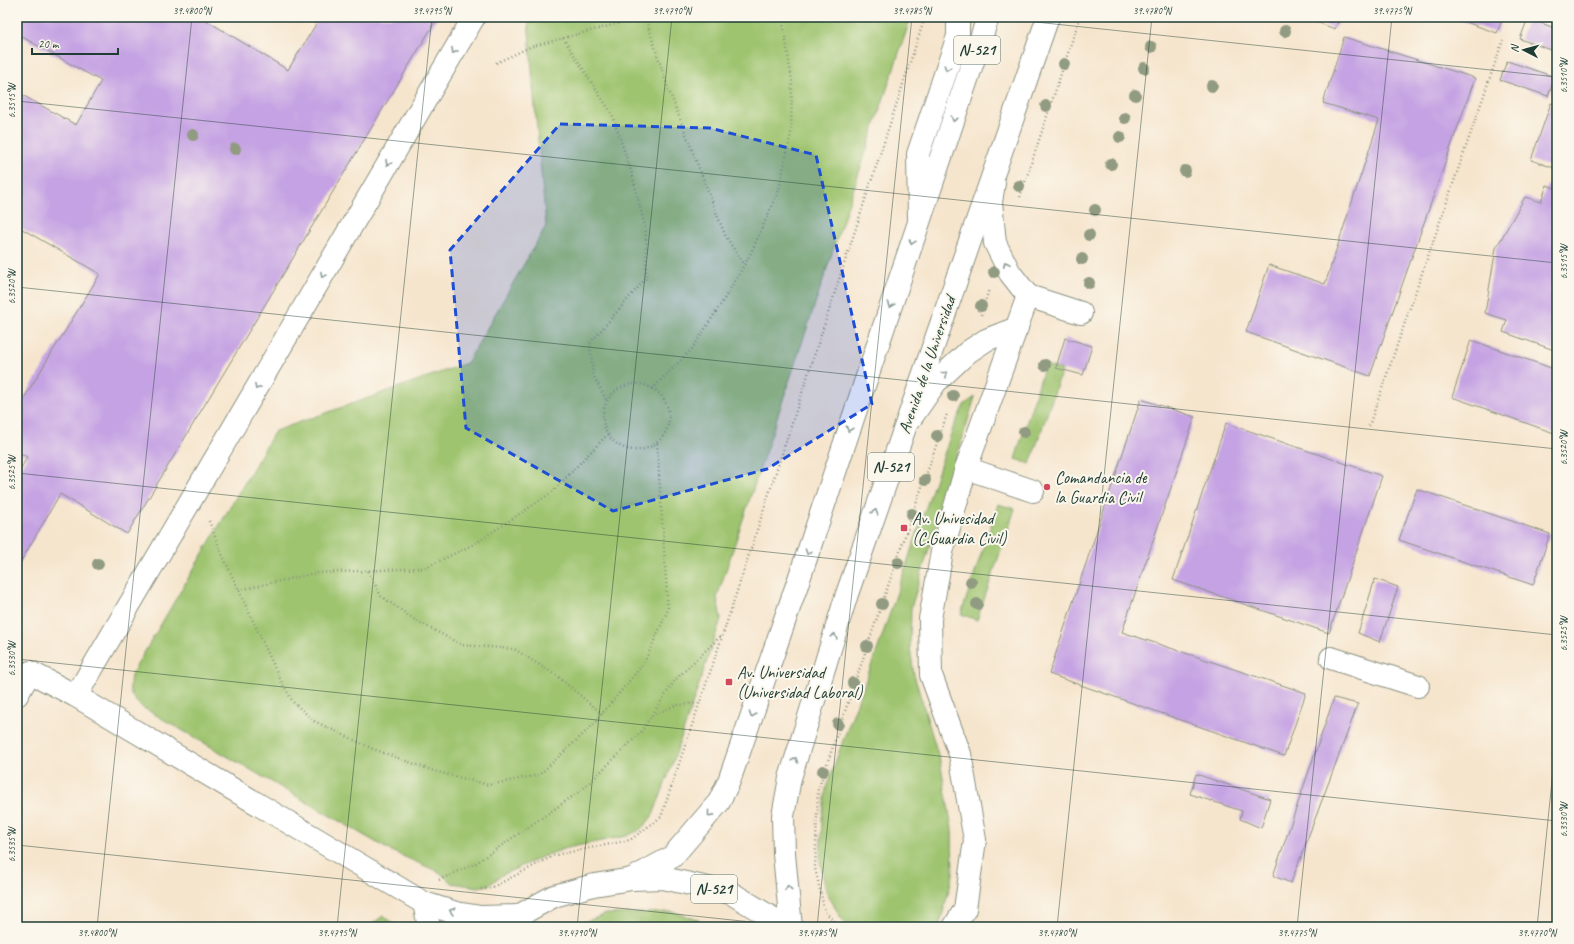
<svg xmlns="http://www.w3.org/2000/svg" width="1574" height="944" font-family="Caveat,sans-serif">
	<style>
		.green { fill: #9fc46f; stroke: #5f8052 }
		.building { fill: #c5a2e3 }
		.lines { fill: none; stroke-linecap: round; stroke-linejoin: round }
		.minor-casing { stroke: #8a9180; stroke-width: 24 }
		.highway-casing { stroke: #8a9180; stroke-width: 24 }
		.path { stroke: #8a9180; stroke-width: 2.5; stroke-dasharray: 1 3; stroke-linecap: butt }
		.minor { stroke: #fff; stroke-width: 22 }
		.highway { stroke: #fff; stroke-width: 22 }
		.tree { fill: #919b81 }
		.oneway { stroke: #8f9e9a }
		.marked { fill: #1d4ed8; fill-opacity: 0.2; stroke: #1d4ed8; stroke-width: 3; stroke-dasharray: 8 5; stroke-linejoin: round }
		.ticks { fill: none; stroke: #1f3d34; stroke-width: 1; stroke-opacity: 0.45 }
		.poi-dot { fill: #d1495b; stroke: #fbf7ec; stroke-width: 1.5 }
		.labels { text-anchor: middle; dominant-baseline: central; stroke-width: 4; stroke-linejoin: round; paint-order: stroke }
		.shield { fill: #fbf7ec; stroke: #61756b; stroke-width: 1 }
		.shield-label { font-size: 16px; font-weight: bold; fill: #1f3d34 }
		.street-label { font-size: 17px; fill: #1f3d34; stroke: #fbf7ec }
		.poi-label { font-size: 17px; fill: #1f3d34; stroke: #fbf7ec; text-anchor: start }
		.neatline { fill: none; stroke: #1f3d34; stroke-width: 1.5 }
		.ticks-label { font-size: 10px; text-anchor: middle; fill: #1f3d34 }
	</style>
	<rect width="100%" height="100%" fill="#fbf7ec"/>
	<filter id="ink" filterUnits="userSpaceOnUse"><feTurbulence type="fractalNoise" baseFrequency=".025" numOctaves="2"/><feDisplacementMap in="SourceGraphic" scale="8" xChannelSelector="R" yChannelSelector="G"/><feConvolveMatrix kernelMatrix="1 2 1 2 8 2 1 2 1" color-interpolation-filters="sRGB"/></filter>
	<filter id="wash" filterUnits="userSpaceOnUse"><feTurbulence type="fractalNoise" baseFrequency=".012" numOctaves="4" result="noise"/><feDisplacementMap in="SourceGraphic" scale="16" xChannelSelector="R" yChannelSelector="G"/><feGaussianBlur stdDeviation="0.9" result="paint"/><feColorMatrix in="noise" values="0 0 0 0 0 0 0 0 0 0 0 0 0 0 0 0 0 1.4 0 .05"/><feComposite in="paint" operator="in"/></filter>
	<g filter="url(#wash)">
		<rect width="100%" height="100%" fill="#f6e5cd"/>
		<g class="green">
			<path d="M528,17H911L717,597L721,619L671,768L653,815L647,823L638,831L626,836L567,848L544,856L502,875L489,885L478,887L452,883L439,872L391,851L142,707C128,695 129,692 131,675L275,431L467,363L546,226L533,85Z"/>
			<polygon points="1045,365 1062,370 1030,464 1015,459"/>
			<polygon points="975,397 911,608 910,647 914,675 940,761 952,828 953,875 940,923 938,927 849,927 841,918 826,891 820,861 822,818 826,789 842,743 878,648 953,428 964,405"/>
			<polygon points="998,504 1015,509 977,620 961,614"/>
			<polygon points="674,912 719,927 572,927 606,914"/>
			<polygon points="383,916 397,927 368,927"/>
		</g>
		<g id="blocks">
			<g class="building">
				<polygon points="17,17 205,17 204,19 288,70 316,24 305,17 438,17 127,534 60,494 17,568 17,476 27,457 17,451 17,394 24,398 100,274 17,226 17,92 76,125 101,81 17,34"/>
				<polygon points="1303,17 1340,17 1335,29"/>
				<polygon points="1451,17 1503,17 1497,33"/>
				<polygon points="1528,18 1557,29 1557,52 1520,39"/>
				<polygon points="1344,37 1475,78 1370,376 1246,332 1269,265 1325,284 1379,120 1323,103"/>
				<polygon points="1507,61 1555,77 1548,96 1500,80"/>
				<polygon points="1551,103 1557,105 1557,169 1531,160"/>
				<polygon points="1547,185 1557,189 1557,351 1503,332 1507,320 1485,313 1496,248 1525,197 1541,202"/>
				<polygon points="1065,338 1092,346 1083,375 1056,368"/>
				<polygon points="1471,340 1557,370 1557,434 1452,397"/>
				<polygon points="1141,399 1195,417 1122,632 1306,693 1284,756 1049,674"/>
				<polygon points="1226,423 1382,476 1329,633 1173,580"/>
				<polygon points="1417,489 1550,534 1533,585 1399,540"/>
				<polygon points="1375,579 1398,587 1380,642 1358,633"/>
				<polygon points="1334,698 1358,704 1291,883 1273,876"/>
				<polygon points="1196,774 1270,799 1261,828 1240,819 1242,811 1190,794"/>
			</g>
		</g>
	</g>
	<g filter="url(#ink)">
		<use href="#blocks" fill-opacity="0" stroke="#8a9180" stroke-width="1"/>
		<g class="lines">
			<g class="minor-casing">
				<g id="minor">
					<polyline points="994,183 991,202 995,243 1010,273 1028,296"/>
					<polyline points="919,219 918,154 958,36 958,17"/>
					<polyline points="911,418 936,382 968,352 986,340 1017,328"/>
					<polyline points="966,468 1033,491"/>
					<polyline points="1331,658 1418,686"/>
					<polyline points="17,695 30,672 76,696 424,903 456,913 481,917 518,916"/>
					<polyline points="76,696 474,17"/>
					<polyline points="424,903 429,927"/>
					<polyline points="954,927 965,909 975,840 960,754 931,675 930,619 942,552 966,468 1028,296 1081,313"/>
				</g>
			</g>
			<g class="highway-casing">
				<g id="highway">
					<polyline points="632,879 672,857 719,802 729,781 799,579 988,17"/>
					<polyline points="506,927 518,916 554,896 594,885 632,879 663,878 731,893 787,927"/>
					<polyline points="791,927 784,854 783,816 790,778 847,594 1048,17"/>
				</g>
			</g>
			<g class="path">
				<polyline points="645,17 668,88 725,235 744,265"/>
				<polyline points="563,38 612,114 633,177 646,232 646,278 590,343 593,375 607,401"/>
				<polyline points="496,63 530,47 642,17"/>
				<polyline points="1020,197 1080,17"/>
				<polyline points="981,315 989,289"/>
				<circle cx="636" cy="417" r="33"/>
				<polyline points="652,389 692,349 723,301 750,255 779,190 791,133 792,81 784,28 781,17"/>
				<polyline points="1369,426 1503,40"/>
				<polyline points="209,521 221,552 280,679 293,702 314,721 373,749 434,771 489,785 539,775 592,726 644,663 668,610 657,443"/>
				<polyline points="368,571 381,596 415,620 462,645 514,649 556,675 602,714"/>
				<polyline points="239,590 316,573 425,568 476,543 551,493 608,434"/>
				<polyline points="652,716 676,705 699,703"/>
				<polyline points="439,880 476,863 582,790 641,732 675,680 722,635"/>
				<polyline points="481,889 491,888 555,855 630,840 661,817 723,634 925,17"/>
				<polyline points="840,927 825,912 815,868 818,790 947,414"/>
			</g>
			<use href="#minor" class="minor"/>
			<use href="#highway" class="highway"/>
		</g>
		<g class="tree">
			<circle cx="1285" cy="31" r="6"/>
			<circle cx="1151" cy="47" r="6"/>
			<circle cx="1064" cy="64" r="6"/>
			<circle cx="1144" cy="68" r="6"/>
			<circle cx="1212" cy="86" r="6"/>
			<circle cx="1135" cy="95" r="6"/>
			<circle cx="1046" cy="106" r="6"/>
			<circle cx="1125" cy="118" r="6"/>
			<circle cx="193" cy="135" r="6"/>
			<circle cx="1120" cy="137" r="6"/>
			<circle cx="235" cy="149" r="6"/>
			<circle cx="1111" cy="164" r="6"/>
			<circle cx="1185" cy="171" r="6"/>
			<circle cx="1019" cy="186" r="6"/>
			<circle cx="1095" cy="210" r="6"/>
			<circle cx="1089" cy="235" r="6"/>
			<circle cx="1082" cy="259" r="6"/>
			<circle cx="994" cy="272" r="6"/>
			<circle cx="1089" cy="283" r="6"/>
			<circle cx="981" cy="306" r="6"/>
			<circle cx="1045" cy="365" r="6"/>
			<circle cx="953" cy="396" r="6"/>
			<circle cx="1024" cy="432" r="6"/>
			<circle cx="937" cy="436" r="6"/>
			<circle cx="925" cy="480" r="6"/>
			<circle cx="912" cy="514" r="6"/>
			<circle cx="898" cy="563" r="6"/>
			<circle cx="98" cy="564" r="6"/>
			<circle cx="971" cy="582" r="6"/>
			<circle cx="882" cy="604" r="6"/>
			<circle cx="977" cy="604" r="6"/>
			<circle cx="867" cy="646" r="6"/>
			<circle cx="853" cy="683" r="6"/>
			<circle cx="838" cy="724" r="6"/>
			<circle cx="823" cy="771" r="6"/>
		</g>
		<defs><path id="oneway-chevron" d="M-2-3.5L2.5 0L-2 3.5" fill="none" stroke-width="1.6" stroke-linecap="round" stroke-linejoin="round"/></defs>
		<g class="oneway">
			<use href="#oneway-chevron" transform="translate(454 51) rotate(120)"/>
			<use href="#oneway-chevron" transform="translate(947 68) rotate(108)"/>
			<use href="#oneway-chevron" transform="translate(954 119) rotate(109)"/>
			<use href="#oneway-chevron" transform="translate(388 163) rotate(120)"/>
			<use href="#oneway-chevron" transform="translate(912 242) rotate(108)"/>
			<use href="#oneway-chevron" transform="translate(1006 264) rotate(-115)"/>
			<use href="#oneway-chevron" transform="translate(323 275) rotate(120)"/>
			<use href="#oneway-chevron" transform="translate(891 305) rotate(109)"/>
			<use href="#oneway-chevron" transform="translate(945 374) rotate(-43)"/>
			<use href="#oneway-chevron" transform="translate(257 387) rotate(120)"/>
			<use href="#oneway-chevron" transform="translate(849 429) rotate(109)"/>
			<use href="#oneway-chevron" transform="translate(875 512) rotate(-71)"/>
			<use href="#oneway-chevron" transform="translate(808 552) rotate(109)"/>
			<use href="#oneway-chevron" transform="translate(834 636) rotate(-73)"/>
			<use href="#oneway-chevron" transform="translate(752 715) rotate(109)"/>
			<use href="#oneway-chevron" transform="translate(795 760) rotate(-73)"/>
			<use href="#oneway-chevron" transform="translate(710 814) rotate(129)"/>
			<use href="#oneway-chevron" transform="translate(788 888) rotate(-96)"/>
			<use href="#oneway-chevron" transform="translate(452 911) rotate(-164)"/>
		</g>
	</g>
	<path class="marked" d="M560,124L710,128L816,155L872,404L767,469L613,511L466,428L450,250Z"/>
	<path class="ticks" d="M988,17L1557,77M17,101L1557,263M17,287L1557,449M17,473L1557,635M17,659L1557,821M17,845L799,927M97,927L192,17M337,927L432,17M577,927L672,17M817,927L912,17M1057,927L1152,17M1297,927L1392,17M1537,927L1557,732"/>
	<g class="poi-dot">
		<circle cx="1047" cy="487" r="4"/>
		<rect x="900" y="524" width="8" height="8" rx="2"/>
		<rect x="725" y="678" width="8" height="8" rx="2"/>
	</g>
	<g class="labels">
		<g class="shield">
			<rect x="954" y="36" width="46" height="28" rx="3"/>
			<rect x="868" y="453" width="46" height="28" rx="3"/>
			<rect x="691" y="875" width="46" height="28" rx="3"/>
		</g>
		<g class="shield-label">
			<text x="977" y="50">N-521</text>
			<text x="891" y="467">N-521</text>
			<text x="714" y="889">N-521</text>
		</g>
		<g class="street-label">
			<text transform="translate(927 365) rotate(-71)">Avenida de la Universidad</text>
		</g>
		<g class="poi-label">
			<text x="1055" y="477">Comandancia de<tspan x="1055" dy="20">la Guardia Civil</tspan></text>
			<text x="912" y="518">Av. Univesidad<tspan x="912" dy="20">(C.Guardia Civil)</tspan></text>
			<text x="737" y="672">Av. Universidad<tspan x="737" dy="20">(Universidad Laboral)</tspan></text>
		</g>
	</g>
	<rect width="1574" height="944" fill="none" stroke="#fbf7ec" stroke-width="44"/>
	<g transform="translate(1524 50) rotate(276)" stroke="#fbf7ec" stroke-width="3" paint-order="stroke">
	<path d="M0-3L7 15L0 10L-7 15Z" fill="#1f3d34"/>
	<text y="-6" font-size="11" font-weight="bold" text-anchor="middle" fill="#1f3d34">N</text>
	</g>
	<path d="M32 48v6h86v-6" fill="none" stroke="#1f3d34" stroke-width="2"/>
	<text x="38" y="48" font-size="12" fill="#1f3d34" stroke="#fbf7ec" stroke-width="3" paint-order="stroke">20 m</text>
	<rect x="22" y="22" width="1530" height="900" class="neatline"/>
	<g class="ticks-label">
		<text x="192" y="14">39.4800°N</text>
		<text x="432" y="14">39.4795°N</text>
		<text x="672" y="14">39.4790°N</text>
		<text x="912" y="14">39.4785°N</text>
		<text x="1152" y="14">39.4780°N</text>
		<text x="1392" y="14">39.4775°N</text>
		<text transform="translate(1563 76) rotate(-90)" y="4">6.3510°W</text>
		<text transform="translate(11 101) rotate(-90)" y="4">6.3515°W</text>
		<text transform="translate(1563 262) rotate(-90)" y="4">6.3515°W</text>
		<text transform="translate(11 287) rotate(-90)" y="4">6.3520°W</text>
		<text transform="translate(1563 448) rotate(-90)" y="4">6.3520°W</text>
		<text transform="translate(11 473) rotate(-90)" y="4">6.3525°W</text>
		<text transform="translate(1563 634) rotate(-90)" y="4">6.3525°W</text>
		<text transform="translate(11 659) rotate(-90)" y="4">6.3530°W</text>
		<text transform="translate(1563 820) rotate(-90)" y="4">6.3530°W</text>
		<text transform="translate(11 845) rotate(-90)" y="4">6.3535°W</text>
		<text x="97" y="936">39.4800°N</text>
		<text x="337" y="936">39.4795°N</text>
		<text x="577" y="936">39.4790°N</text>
		<text x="817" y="936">39.4785°N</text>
		<text x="1057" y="936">39.4780°N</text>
		<text x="1297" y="936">39.4775°N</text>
		<text x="1537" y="936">39.4770°N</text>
	</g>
</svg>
